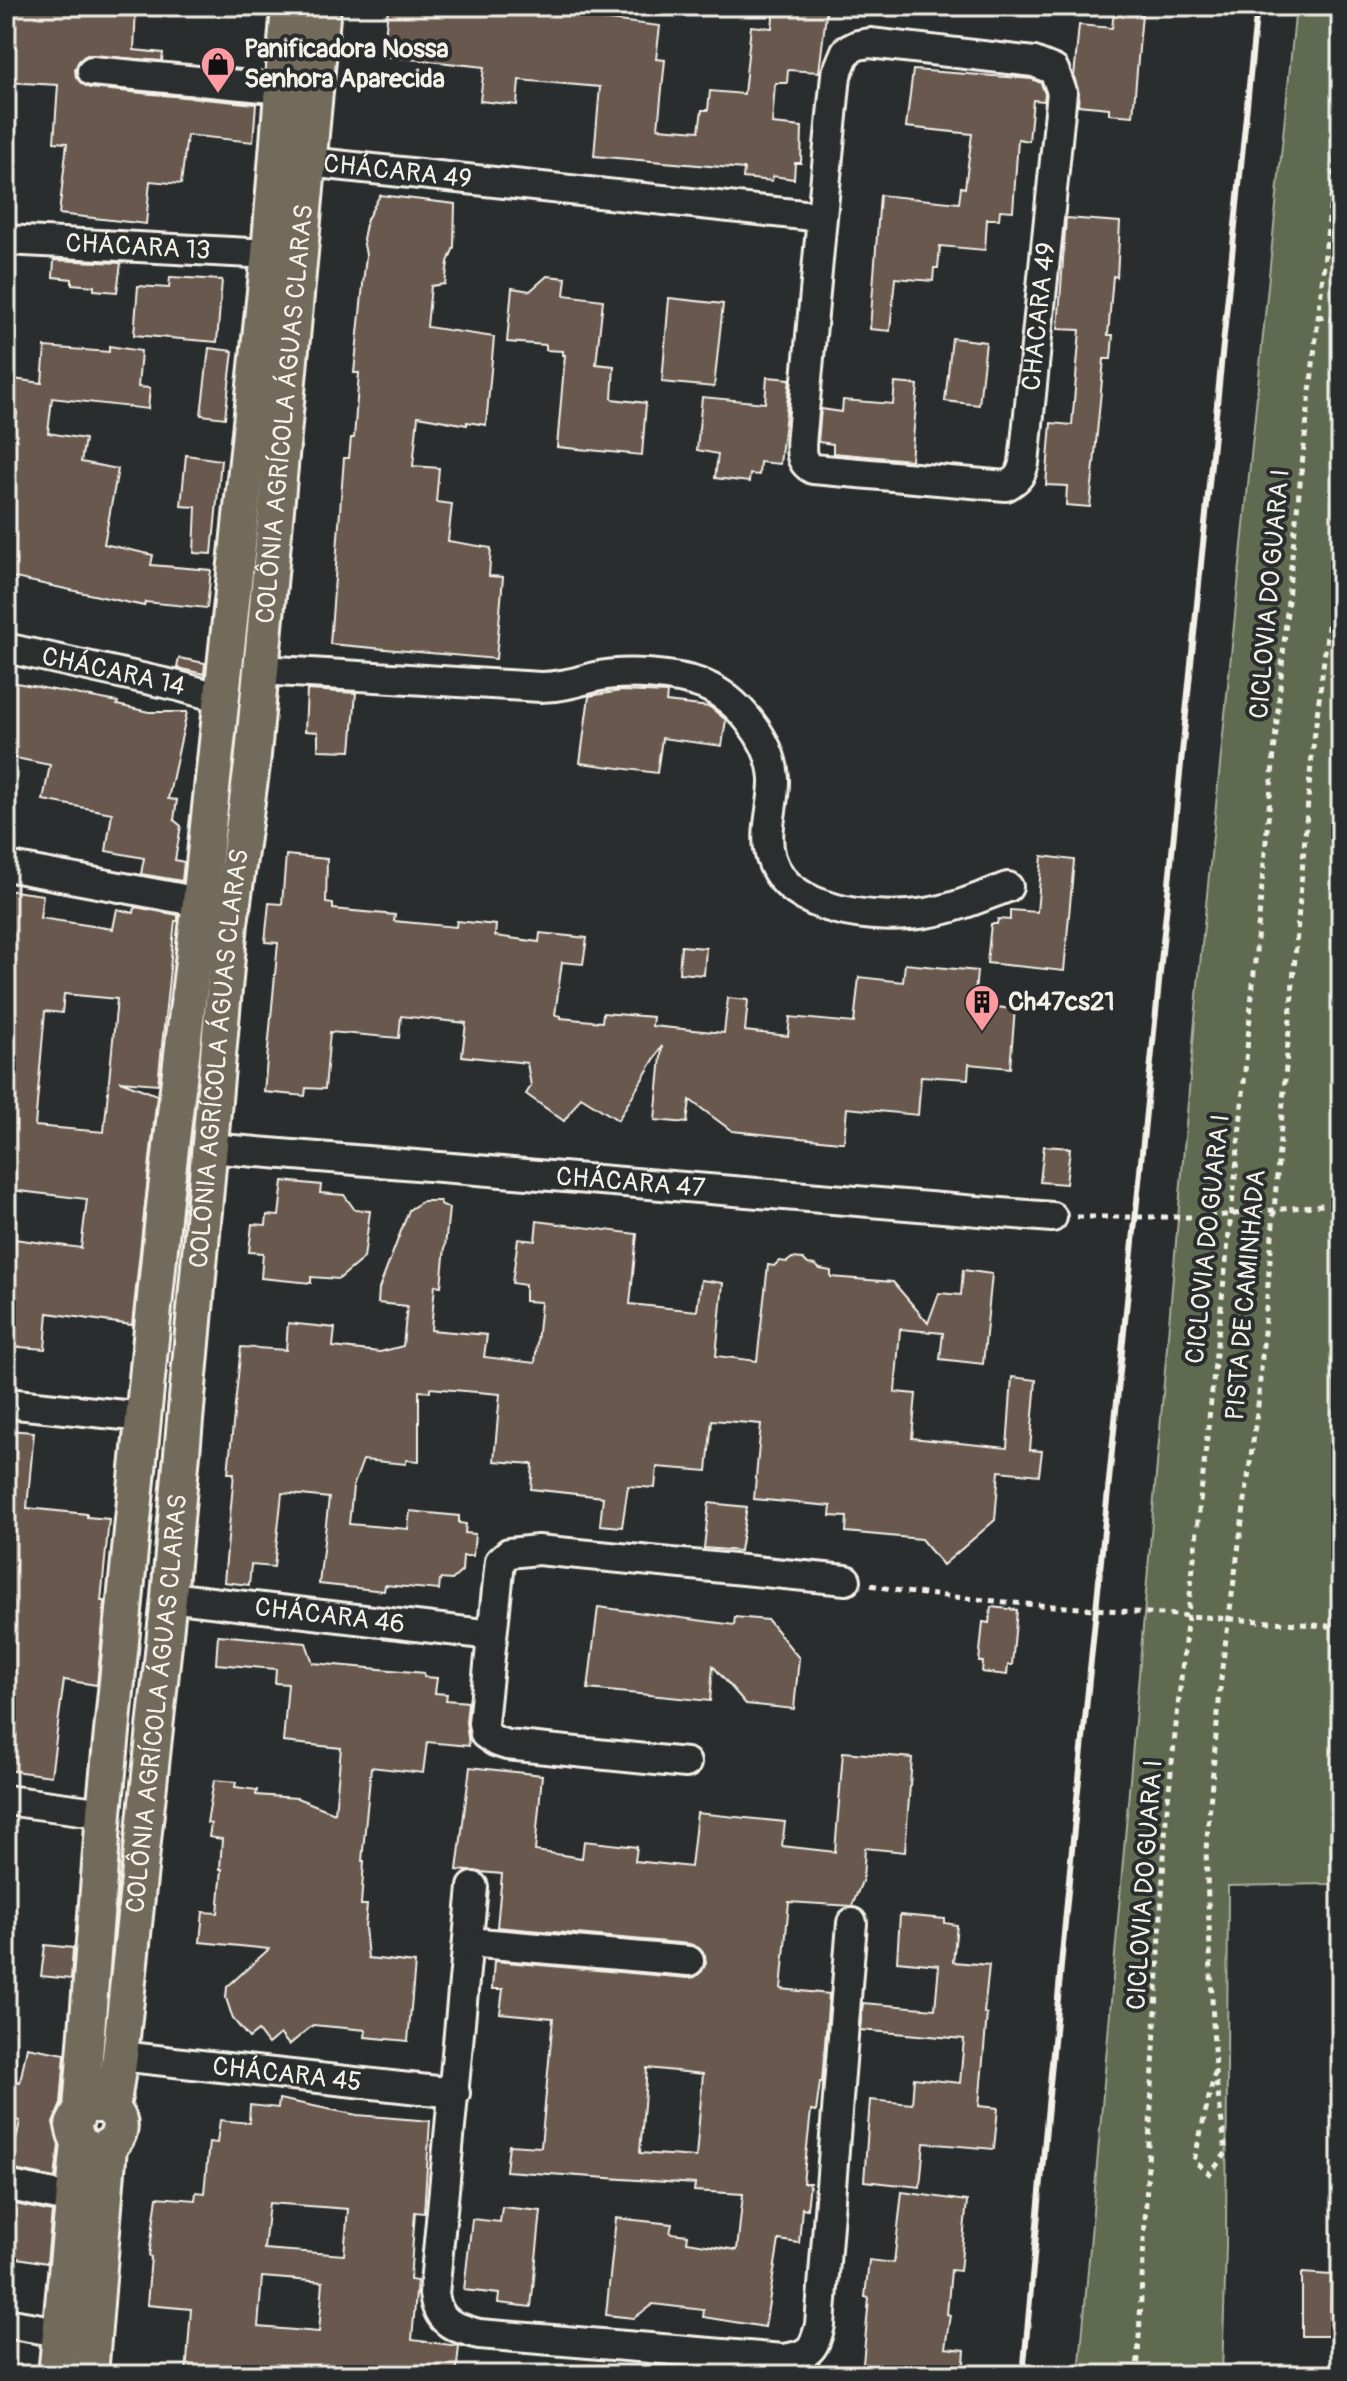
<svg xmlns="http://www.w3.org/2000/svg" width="1347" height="2381" font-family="Pangolin,sans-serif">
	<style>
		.green { fill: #5f6a51; stroke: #aaae9c; stroke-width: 2 }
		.building { fill: #67594e; stroke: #f4f1e8; stroke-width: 2; fill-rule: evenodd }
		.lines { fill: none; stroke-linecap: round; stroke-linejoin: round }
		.minor-casing { stroke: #f4f1e8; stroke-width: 34 }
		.major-casing { stroke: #f4f1e8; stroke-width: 40 }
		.path { stroke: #f4f1e8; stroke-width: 5; stroke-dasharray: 6 6; stroke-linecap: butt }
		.minor { stroke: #2a2d2e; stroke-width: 28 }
		.major { stroke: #726b5a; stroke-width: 34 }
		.rail { stroke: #f4f1e8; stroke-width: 6 }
		.labels { text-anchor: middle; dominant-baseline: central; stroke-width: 8; stroke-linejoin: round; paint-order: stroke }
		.poi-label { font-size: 26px; font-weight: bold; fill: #f4f1e8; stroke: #2a2d2e; text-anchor: start }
		.street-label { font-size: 26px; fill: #f4f1e8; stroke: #2a2d2e }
	</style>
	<rect width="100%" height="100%" fill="#2a2d2e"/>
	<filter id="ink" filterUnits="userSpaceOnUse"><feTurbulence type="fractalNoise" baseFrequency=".0125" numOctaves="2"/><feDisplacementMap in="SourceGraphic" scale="16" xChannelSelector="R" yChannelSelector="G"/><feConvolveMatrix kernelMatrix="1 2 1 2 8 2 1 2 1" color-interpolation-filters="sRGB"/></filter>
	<g filter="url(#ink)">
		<polygon class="green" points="1296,6 1341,6 1341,1203 1335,1206 1330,1884 1228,1886 1226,2247 1222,2375 1079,2375 1198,985"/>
		<g class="building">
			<polygon points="6,6 136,6 134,50 163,53 162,61 86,55 79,61 75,69 76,77 82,84 90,88 256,104 253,142 187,135 181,184 150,181 146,224 59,214 67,143 54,142 58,85 6,82"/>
			<polygon points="412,6 594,6 593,18 660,26 656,59 665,60 658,128 699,131 702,110 708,110 710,91 744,94 751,26 772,28 774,6 827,6 819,72 788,70 787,83 775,83 772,124 802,127 801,163 795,163 794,179 773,176 772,181 743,178 744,169 594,156 600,87 519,80 517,105 480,101 484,67 383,56 388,8 412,11"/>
			<polygon points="1114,11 1142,14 1133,116 1109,114 1109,108 1078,105 1079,93 1074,77 1079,25 1112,28"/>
			<polygon points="913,70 1032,79 1041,83 1045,94 1044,101 1033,100 1029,141 1018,139 1013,211 1000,210 999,219 987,219 985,250 940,246 938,268 934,268 933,281 895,278 890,331 870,329 880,195 959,203 961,187 965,188 972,134 906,127"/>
			<polygon points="380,195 455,204 454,247 448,262 445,284 431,286 427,327 494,337 486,425 467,422 467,425 418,416 413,466 439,468 436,502 452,504 448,541 491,548 489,576 503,577 496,659 330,644 344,458 349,458 351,438 354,438 359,373 354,373 366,255 363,239 367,219"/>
			<polygon points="1066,218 1120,222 1117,277 1113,276 1108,335 1113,335 1111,359 1104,359 1090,507 1066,505 1067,486 1046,485 1051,423 1072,425 1080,330 1058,329"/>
			<polygon points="54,260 121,263 117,292 94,290 94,286 72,284 72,279 53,277"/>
			<polygon points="547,276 566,278 564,295 603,300 596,364 614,366 612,399 646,403 642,455 557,447 565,355 563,355 563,351 546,350 546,345 507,342 512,288 530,291"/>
			<polygon points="170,277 222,280 217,342 134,335 138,286 169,288"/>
			<polygon points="669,298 723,304 714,387 662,382"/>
			<polygon points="952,338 986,342 979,405 945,401"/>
			<polygon points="109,346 141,351 138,387 150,388 148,409 52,398 48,433 85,439 81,462 118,469 104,544 153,555 151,565 211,570 207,608 145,602 144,606 6,576 6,485 14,448 12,437 17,413 10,412 13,379 42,383 45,347 109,352"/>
			<polygon points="209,348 233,351 225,418 201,415"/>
			<polygon points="767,377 790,379 780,464 760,462 759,475 750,474 749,482 715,478 718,454 697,450 702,397 765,403"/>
			<polygon points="895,383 918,385 911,460 833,453 833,444 818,442 821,409 842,412 843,400 893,404"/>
			<polygon points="186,455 221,460 212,554 194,553 196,507 181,506"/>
			<polygon points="179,658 205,663 204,674 177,668"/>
			<polygon points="6,681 118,702 117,705 149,712 187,712 168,799 177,800 174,820 181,826 175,860 184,862 182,881 141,874 144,858 106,851 112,813 43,800 50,765 6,756"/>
			<polygon points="307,690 356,693 351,751 318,750 318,732 305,731"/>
			<polygon points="621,691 667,693 666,702 710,707 726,720 722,746 662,738 657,773 580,763 589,696"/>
			<polygon points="286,855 327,859 326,903 333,904 333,909 395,915 394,921 456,927 457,921 496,925 495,936 539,942 540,933 587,938 583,964 562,962 555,1015 561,1016 561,1018 602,1022 603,1013 653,1017 652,1026 724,1033 728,998 748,1000 745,1031 788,1036 790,1017 854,1023 859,977 903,982 905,964 977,971 974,1005 1015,1009 1010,1068 969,1064 968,1079 921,1076 918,1115 847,1108 844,1142 840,1142 732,1131 690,1100 687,1123 655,1120 662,1046 618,1120 581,1097 564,1121 526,1094 531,1086 527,1063 462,1056 466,1023 401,1016 399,1038 330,1032 325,1089 306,1088 305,1096 264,1092 278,943 265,942 269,903 282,904"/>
			<polygon points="1042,856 1074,860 1064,971 987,963 991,924 997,924 998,919 1010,920 1010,910 1037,912"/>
			<path d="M6,890L43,895L40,918L113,929L117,909L134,913L135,907L178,915V921H175L158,1084L120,1081L157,1095L132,1325L48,1313L45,1349L6,1346V1238L81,1248L87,1199L11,1190L12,1181L6,1180ZM64,994L117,999L104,1132L35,1126L45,1011L62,1013Z"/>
			<polygon points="681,946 706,948 704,975 679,973"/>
			<polygon points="1044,1146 1070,1148 1066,1184 1040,1182"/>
			<polygon points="283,1181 321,1185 320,1193 344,1195 355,1210 370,1211 364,1258 339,1279 311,1277 311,1283 261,1278 263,1253 249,1252 252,1224 266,1225 267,1215 279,1216"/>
			<polygon points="423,1201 440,1201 442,1206 449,1208 441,1286 435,1285 431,1330 487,1335 484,1357 535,1363 541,1302 525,1301 525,1285 512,1283 518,1239 535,1241 537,1221 637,1234 630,1304 697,1311 701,1280 723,1283 716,1356 757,1361 768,1265 774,1266 779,1261 787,1262 792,1258 803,1259 808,1264 815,1265 820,1269 831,1271 831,1277 893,1282 928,1323 939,1293 961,1295 963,1270 992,1274 983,1364 940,1359 943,1333 900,1329 895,1392 916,1394 912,1438 1007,1448 1012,1377 1036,1380 1030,1450 1042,1451 1039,1475 999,1471 995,1520 943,1565 921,1539 846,1532 847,1517 830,1516 831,1506 754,1499 761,1424 712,1420 707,1471 657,1467 655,1488 628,1486 622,1527 600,1525 603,1497 531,1489 533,1464 494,1461 500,1394 430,1388 430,1392 419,1391 419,1461 406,1460 406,1464 363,1460 353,1487 349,1524 408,1529 410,1511 459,1516 459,1523 466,1524 465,1533 475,1534 473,1556 463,1556 462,1571 452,1580 440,1579 439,1590 385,1585 384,1591 319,1584 329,1498 282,1493 274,1567 251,1565 249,1585 224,1582 234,1473 228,1473 241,1347 286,1350 288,1323 335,1328 333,1347 380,1352 403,1346 407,1306 378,1303 379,1289 409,1210"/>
			<polygon points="6,1430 34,1432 27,1508 87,1514 87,1517 109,1519 101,1601 105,1601 97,1685 64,1680 51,1776 6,1770"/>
			<polygon points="709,1503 747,1507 740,1551 704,1548"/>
			<polygon points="598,1607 734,1625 735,1617 768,1620 799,1658 794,1709 746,1704 713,1666 710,1701 588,1689"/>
			<polygon points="991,1607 1017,1610 1012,1665 1008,1665 1007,1675 982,1672 983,1662 979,1662 983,1622 989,1623"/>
			<polygon points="218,1635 306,1643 313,1663 424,1673 424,1677 437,1678 435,1693 447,1694 446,1700 468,1702 466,1722 469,1746 427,1742 423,1773 371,1767 362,1861 364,1861 361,1905 367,1905 365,1927 368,1958 415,1963 408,2041 365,2037 366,2030 313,2025 289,2045 280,2034 268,2044 258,2031 249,2038 233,2019 226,1998 227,1987 269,1949 200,1942 203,1912 218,1913 222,1869 220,1869 222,1839 209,1837 211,1824 207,1823 214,1780 236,1782 235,1787 257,1790 256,1795 297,1798 335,1813 341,1748 283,1742 288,1684 275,1683 276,1669 216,1664"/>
			<path d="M843,1752L912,1758L905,1852L865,1848L863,1879L852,1906L789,1902L781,1989L829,1994L822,2082H820L816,2112L811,2111L803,2183H810L807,2209L802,2208L799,2243L779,2240L765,2327L703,2317L704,2310L653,2304L634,2318L606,2315L616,2218L672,2224L670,2233L688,2235L687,2242L737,2250L743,2194L694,2191L695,2184L506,2171L509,2145L541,2147L553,2018L500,2013L503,1989H492L494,1961L688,1978L695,1977L702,1971L706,1963L705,1955L699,1948L690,1944L497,1927L502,1874L457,1870L470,1767L542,1775L535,1851L582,1858L584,1841L637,1847L635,1861L691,1867L697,1813L785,1822L782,1846L835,1852ZM647,2068L703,2074L696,2157L640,2153Z"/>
			<polygon points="900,1915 945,1919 945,1923 957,1925 953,1962 989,1965 984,2013 987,2014 979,2106 998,2108 994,2149 924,2143 920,2187 864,2181 870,2100 912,2104 914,2078 960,2083 964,2039 860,2030 863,2003 935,2009 939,1965 897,1961"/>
			<polygon points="45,1945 73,1948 71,1979 41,1976"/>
			<polygon points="27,2047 65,2054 61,2104 53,2123 59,2144 55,2178 10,2169 20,2121 10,2119 13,2105 6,2103 6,2079 20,2082"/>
			<path d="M279,2099L357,2115L430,2121L424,2213L415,2212L410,2280L417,2281L412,2340L459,2346L456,2375H186L191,2309L147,2305L151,2257L149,2256L157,2197L195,2200L196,2192L204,2193L209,2142L217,2143L220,2120L249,2123L250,2105L278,2108ZM269,2203L348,2209L344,2255L264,2249ZM262,2277L323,2282L319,2332L258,2327Z"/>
			<polygon points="902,2192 967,2201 960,2271 951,2270 947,2314 950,2315 945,2348 965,2350 963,2375 884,2373 883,2375 862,2375 869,2298 865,2297 869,2260 894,2263"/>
			<polygon points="6,2202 52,2212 47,2263 6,2256"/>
			<polygon points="502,2207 541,2211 531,2307 498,2303 499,2294 464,2290 472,2219 500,2222"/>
			<polygon points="1302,2273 1331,2275 1330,2336 1302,2336"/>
		</g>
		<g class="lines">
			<g class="minor-casing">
				<g id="minor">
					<polyline points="92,71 283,89"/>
					<path id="s1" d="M308,162L822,217L802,433C801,447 798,462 813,469L1006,486C1017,480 1021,476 1024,463L1062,92L1054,70L1034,62L870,43L858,45L846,51L836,75L822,217"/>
					<path id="s2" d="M6,240L269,254"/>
					<path id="s3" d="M6,648L178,686L221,698"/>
					<path d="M261,670L541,687C560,687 576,682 595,677C624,670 676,674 704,685C738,699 772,741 774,779C775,804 763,832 771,858C788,913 878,921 926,913C954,909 981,897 1008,887"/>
					<polyline points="6,866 200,902"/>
					<path id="s4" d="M208,1148L1052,1217"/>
					<polyline points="6,1403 144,1417"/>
					<path id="s5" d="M169,1597L492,1635"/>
					<polyline points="686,1763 507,1745 495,1741 485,1734 483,1723 500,1561 509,1553 538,1550 846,1580"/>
					<polyline points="6,1800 104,1813"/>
					<path d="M473,1887L434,2294C438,2323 453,2327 479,2334L784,2359C809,2355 814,2350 820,2325L852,1923"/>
					<polyline points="468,1942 689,1961"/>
					<path id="s6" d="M120,2056L455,2093"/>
					<polyline points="6,2185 73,2199"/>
					<polyline points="6,2323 59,2332"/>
				</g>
			</g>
			<g class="major-casing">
				<g id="major">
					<path d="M81,2109L88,2105H105C149,2131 82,2179 73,2125L81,2109L104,1813L164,1207L200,902L269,254L289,6"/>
					<path id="s7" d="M112,2109L120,2056L169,1597L230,923L252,765L261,670L323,6"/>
					<polyline points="56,2375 79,2143"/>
					<polyline points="90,2375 109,2147"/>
				</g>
			</g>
			<g class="path">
				<polyline points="1318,316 1341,322"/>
				<polyline points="1077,1217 1206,1217 1341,1203"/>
				<polyline points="871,1585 905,1592 1025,1604 1341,1627"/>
				<polyline points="1215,2072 1194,2161 1210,2174 1226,2153 1215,2072 1206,1850 1222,1668 1258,1405 1311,764 1341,522"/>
				<polyline points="829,2366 837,2372 862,2375"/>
				<polyline points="1137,2375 1166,1818 1237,1159 1292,556 1341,109"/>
			</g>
			<use href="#minor" class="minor"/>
			<use href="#major" class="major"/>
			<polyline class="rail" points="1023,2375 1070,1869 1257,6"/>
		</g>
	</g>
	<defs>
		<g id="shop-pin" transform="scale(1.8)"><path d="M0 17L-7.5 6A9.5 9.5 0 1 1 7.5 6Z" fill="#ff9aa2" stroke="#2a2d2e"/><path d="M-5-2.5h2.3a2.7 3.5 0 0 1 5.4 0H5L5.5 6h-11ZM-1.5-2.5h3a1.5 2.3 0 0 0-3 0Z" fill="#111"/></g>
		<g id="building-pin" transform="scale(1.8)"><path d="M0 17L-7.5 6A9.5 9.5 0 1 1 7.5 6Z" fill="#ff9aa2" stroke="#2a2d2e"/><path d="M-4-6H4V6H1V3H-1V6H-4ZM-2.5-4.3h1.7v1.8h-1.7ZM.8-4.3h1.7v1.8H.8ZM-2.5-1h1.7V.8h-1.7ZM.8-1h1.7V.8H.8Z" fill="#111"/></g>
	</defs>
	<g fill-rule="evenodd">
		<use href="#shop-pin" x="218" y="64"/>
		<use href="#building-pin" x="982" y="1002"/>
	</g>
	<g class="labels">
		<g class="poi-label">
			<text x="244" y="49">Panificadora Nossa<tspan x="244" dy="30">Senhora Aparecida</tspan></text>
			<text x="1008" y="1002">Ch47cs21</text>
		</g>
		<g class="street-label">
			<text stroke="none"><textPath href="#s1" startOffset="90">CHÁCARA 49</textPath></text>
			<text stroke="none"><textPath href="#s2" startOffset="132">CHÁCARA 13</textPath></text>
			<text stroke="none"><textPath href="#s1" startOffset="1146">CHÁCARA 49</textPath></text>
			<text stroke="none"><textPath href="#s7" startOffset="1704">COLÔNIA AGRÍCOLA ÁGUAS CLARAS</textPath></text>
			<text transform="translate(1270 594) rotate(-85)">CICLOVIA DO GUARA I</text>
			<text stroke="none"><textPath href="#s3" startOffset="110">CHÁCARA 14</textPath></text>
			<text stroke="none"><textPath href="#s7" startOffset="1056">COLÔNIA AGRÍCOLA ÁGUAS CLARAS</textPath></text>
			<text stroke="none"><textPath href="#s4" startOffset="424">CHÁCARA 47</textPath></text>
			<text transform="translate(1208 1239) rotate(-84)">CICLOVIA DO GUARA I</text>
			<text transform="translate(1246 1295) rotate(-85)">PISTA DE CAMINHADA</text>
			<text stroke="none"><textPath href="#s5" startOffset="162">CHÁCARA 46</textPath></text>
			<text stroke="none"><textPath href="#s7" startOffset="408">COLÔNIA AGRÍCOLA ÁGUAS CLARAS</textPath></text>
			<text transform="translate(1145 1885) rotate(-86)">CICLOVIA DO GUARA I</text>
			<text stroke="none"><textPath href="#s6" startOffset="168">CHÁCARA 45</textPath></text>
		</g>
	</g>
	<rect width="1347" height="2381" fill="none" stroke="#2a2d2e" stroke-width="32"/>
	<rect x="16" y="16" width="1315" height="2349" fill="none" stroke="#f4f1e8" stroke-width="3" filter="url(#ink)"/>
</svg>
